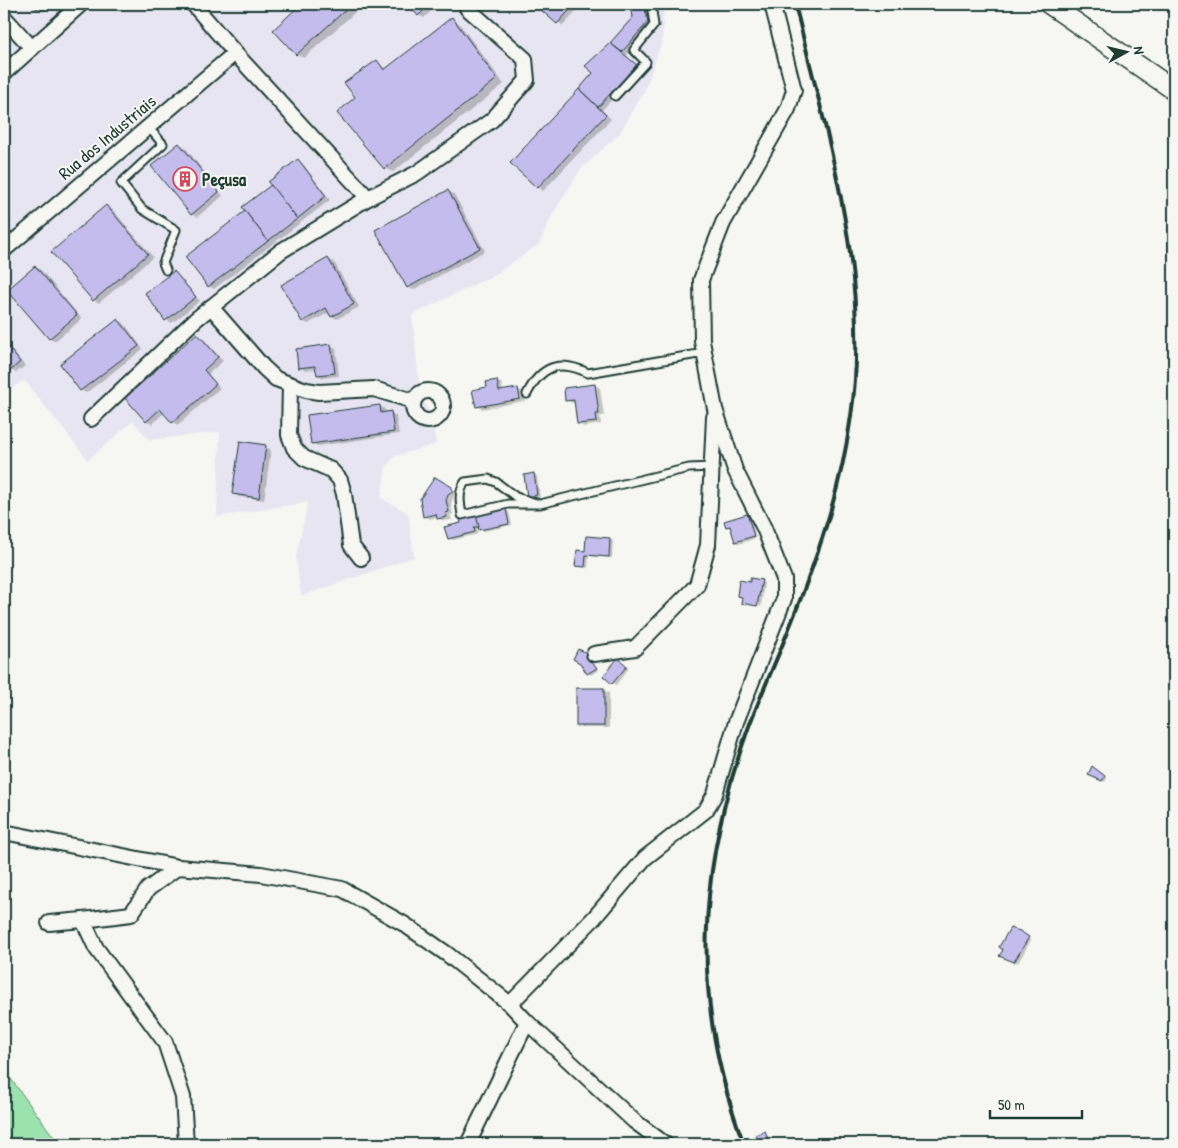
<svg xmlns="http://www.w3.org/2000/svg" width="1178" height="1148" font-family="'Patrick Hand',sans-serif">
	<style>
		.built { fill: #e7e5f1 }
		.green { fill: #9ce2af; stroke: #5e9072 }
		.shadow { fill: #0003 }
		.building { fill: #c5bcee; stroke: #1f3d34 }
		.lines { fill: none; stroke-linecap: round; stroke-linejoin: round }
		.service-casing { stroke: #1f3d34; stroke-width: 11 }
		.minor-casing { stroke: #1f3d34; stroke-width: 18 }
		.secondary-casing { stroke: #1f3d34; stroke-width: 22 }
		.service { stroke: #f6f6f2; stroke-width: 7 }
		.minor { stroke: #f6f6f2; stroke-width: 14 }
		.secondary { stroke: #f6f6f2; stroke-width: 19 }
		.rail { stroke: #1f3d34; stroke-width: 4 }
		.labels { text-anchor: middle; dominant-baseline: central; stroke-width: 4; stroke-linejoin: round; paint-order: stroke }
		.street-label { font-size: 18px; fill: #1f3d34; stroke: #f6f6f2 }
		.poi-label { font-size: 18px; font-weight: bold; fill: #1f3d34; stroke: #f6f6f2; text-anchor: start }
	</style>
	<rect width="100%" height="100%" fill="#f6f6f2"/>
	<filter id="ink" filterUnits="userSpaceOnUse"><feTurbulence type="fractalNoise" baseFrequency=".02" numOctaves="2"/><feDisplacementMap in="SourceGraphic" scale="10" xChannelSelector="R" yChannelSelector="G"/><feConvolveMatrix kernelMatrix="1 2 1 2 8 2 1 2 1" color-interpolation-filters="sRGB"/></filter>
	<g filter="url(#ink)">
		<polygon class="built" points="4,4 664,4 662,42 645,89 620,133 581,169 552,215 539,244 496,274 412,315 420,392 432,420 436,444 396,456 386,466 381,498 408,513 414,557 301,596 296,557 308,502 217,517 220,432 149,440 133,421 88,460 24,380 4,394"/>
		<polygon class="green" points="4,1066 8,1075 59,1144 4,1144"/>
		<g class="shadow">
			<polygon points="33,4 51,4 43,12"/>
			<polygon points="303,4 364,4 304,58 296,54 274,30"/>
			<polygon points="409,4 438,4 424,18 419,15"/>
			<polygon points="536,4 583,4 563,26"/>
			<polygon points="632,4 648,4 653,26 626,56 641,69 602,110 611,119 543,191 512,163 594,73 587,66 635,18"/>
			<polygon points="452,19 459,23 504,84 393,172 385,168 357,98 377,62 387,70"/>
			<polygon points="179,144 185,147 223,196 197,217 191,214"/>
			<polygon points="298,161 303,164 330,200 214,289 209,286 187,257 247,211"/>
			<polygon points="448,191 454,194 485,251 413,290 408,287"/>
			<polygon points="106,206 112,209 153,257 99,303 94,300"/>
			<polygon points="328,259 334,262 359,307 337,319 332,316 330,312 308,324 303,321"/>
			<polygon points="35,267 41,270 82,319 55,341 50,338 9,290"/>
			<polygon points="174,273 179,276 200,301 172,323 166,320"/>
			<polygon points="118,320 124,323 143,349 86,393 81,390"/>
			<polygon points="197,335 203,338 223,361 208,374 220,388 178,425 173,422 164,413 152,424 146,421"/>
			<polygon points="4,341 25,366 16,373 11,370 4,361"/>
			<polygon points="330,345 336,348 339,376 323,378 318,375 317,369 305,370 299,367"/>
			<polygon points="496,381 502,384 503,392 518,389 523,392 525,401 482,409 477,406 488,388"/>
			<polygon points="595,385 600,388 604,416 600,416 601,424 584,427 579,424 576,403 572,403 567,400"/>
			<polygon points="380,406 385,409 386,413 391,413 396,416 399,434 318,446 312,443"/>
			<polygon points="266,447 271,450 264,500 239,497 233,494"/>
			<polygon points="534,474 537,476 540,497 531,498 528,496"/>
			<polygon points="435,478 457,492 457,495 454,495 451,504 453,515 450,515 452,520 443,521 438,517 430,519 424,516"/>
			<polygon points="506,510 509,512 512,525 484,531 480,528 477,529 478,534 453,540 449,538"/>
			<polygon points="746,515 750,517 756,538 739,544 736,542 732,528 727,527"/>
			<polygon points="588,537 610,539 613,541 612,558 589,556 588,568 577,565 586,552"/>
			<polygon points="761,582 764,583 761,607 742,603 743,597 738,595 751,584"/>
			<polygon points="584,653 588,655 599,670 591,675 588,673"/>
			<polygon points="621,662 629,668 616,685 605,676"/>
			<polygon points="604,690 609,693 609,728 583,728 577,725"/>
			<polygon points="1095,770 1107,778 1105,782 1092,776"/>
			<polygon points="1019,932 1031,940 1018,963 1004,957"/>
		</g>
		<g class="building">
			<polygon points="31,4 43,4 37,9"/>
			<polygon points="301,4 352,4 296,55 273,30"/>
			<polygon points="408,4 430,4 418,16"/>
			<polygon points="534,4 575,4 557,24"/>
			<polygon points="631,4 644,4 648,22 622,52 610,43 633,17"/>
			<polygon points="452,17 497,79 384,169 337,113 355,97 344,83 377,60 384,70"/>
			<polygon points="610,43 637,65 598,107 579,89 593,73 585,66"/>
			<polygon points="579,89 606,115 537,188 510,163"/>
			<polygon points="179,143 219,192 191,215 151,166"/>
			<polygon points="298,159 326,196 297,219 268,182"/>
			<polygon points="271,185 297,219 268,241 242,207"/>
			<polygon points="448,190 480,248 407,288 375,230"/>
			<polygon points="106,205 148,254 93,301 51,252"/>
			<polygon points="245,211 268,241 208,287 185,257"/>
			<polygon points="328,258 354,304 331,317 326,308 302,322 281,285"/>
			<polygon points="35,266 77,315 49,339 7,290"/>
			<polygon points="174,271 196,297 165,321 145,293"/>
			<polygon points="118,319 139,346 80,391 60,364"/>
			<polygon points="197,333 218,357 204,370 216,384 172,423 160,409 146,422 125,398"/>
			<polygon points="4,342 20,362 10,371 4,363"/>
			<polygon points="331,344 335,373 317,375 315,366 298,368 296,349"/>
			<polygon points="497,380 499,391 518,388 520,399 476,407 472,390 487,387 486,382"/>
			<polygon points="595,384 599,414 596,414 597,422 577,424 574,400 565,401 564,388"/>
			<polygon points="380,405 381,413 391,411 394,432 311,444 307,415"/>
			<polygon points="240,441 266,445 259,498 232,494"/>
			<polygon points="534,473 537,495 527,497 524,475"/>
			<polygon points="435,477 452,487 452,493 449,493 446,500 449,512 445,513 447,517 437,519 436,514 423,517 420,499"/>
			<polygon points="506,509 509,524 479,530 476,515"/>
			<polygon points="747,514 754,536 735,542 730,526 726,527 724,521"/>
			<polygon points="476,515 479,527 474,527 475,532 448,539 444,527 461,523 460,519"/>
			<polygon points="586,536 610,538 609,557 586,555 585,567 575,566 577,550 585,551"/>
			<polygon points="750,578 762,580 757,606 741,603 742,597 737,596 739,580 750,582"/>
			<polygon points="578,649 585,652 597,668 587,674 580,663 573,659"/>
			<polygon points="618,658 627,666 612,684 603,676"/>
			<rect x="576" y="688" width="28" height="38"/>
			<polygon points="1173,688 1174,689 1174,702 1170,700"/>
			<polygon points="1092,766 1105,776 1102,781 1088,775"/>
			<polygon points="1010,928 1020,931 1029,937 1014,962 999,956 1003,950 999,947"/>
			<polygon points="765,1131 770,1144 759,1144 755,1135"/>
		</g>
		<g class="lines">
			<g class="service-casing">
				<g id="service">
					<polyline points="615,96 646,62 634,50 654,25 651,4"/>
					<polyline points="148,127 163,144 121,183 142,209 176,230 163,263 166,270"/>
					<path d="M527,394C541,366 559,359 588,373L704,353"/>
					<path d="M540,504H508L462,515C460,503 458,492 465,482L488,479L496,482L516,497L540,504L689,468L712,467"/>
				</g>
			</g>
			<g class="minor-casing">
				<g id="minor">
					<polyline points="193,4 235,53 368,198"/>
					<polyline points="4,17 32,48"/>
					<polyline points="4,73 81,4"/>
					<polyline points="4,250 235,53"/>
					<polyline points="211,307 264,368 276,379 306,390 319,392 374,389 413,401"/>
					<polyline points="290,385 289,435 294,448 304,458 331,470 340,480 344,494 351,545 361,558"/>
					<circle cx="428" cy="406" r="15"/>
					<polyline points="91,419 195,320 281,251 368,198 417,173 492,120 527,80 525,59 467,8 467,4"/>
					<polyline points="594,654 635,648 697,585 708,545 714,417"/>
					<polyline points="4,832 178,867 261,874 342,889 404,924 447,954 510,1004 527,1022 634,1121 665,1144"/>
					<polyline points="178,867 148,889 131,914 83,920 96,948 165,1042 183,1097 186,1144"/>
					<polyline points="49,923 83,920"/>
					<polyline points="510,1004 594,918 645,858 706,810 715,794 736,722 784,599 784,579 764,528 735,470 715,409 702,341 701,280 723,223 788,109 794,90 772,4"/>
					<polyline points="468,1144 527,1022"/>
				</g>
			</g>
			<g class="secondary-casing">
				<polyline id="secondary" points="1049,4 1174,90"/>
			</g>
			<use href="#service" class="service"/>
			<use href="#minor" class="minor"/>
			<use href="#secondary" class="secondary"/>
			<path class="rail" d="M744,1144C690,1003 697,870 748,729C760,696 775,664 788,631C816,561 841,491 851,416C872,278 827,137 795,4"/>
		</g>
	</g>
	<defs>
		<g id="building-ring" transform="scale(1.25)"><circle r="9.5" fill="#f6f6f2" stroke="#d1495b" stroke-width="1.5"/><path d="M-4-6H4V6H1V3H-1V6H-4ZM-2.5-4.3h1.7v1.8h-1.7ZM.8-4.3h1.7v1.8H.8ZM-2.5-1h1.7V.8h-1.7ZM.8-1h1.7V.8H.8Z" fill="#d1495b"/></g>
	</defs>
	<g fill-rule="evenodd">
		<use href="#building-ring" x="185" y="179"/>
	</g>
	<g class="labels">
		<g class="street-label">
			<text transform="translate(107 137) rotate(-40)">Rua dos Industriais</text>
		</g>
		<g class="poi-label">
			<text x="202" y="179">Peçusa</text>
		</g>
	</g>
	<rect width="1178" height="1148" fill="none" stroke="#f6f6f2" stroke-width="20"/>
	<rect x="10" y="10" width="1158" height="1128" fill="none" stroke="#1f3d34" stroke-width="2" filter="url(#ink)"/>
	<g transform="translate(1126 52) rotate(82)" stroke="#f6f6f2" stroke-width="4" paint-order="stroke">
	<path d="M0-4L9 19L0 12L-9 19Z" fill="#1f3d34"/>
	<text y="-8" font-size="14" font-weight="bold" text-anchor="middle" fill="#1f3d34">N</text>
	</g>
	<path d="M990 1110v8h92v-8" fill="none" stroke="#1f3d34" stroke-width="2.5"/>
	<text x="998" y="1110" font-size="15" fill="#1f3d34" stroke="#f6f6f2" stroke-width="4" paint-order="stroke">50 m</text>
</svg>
